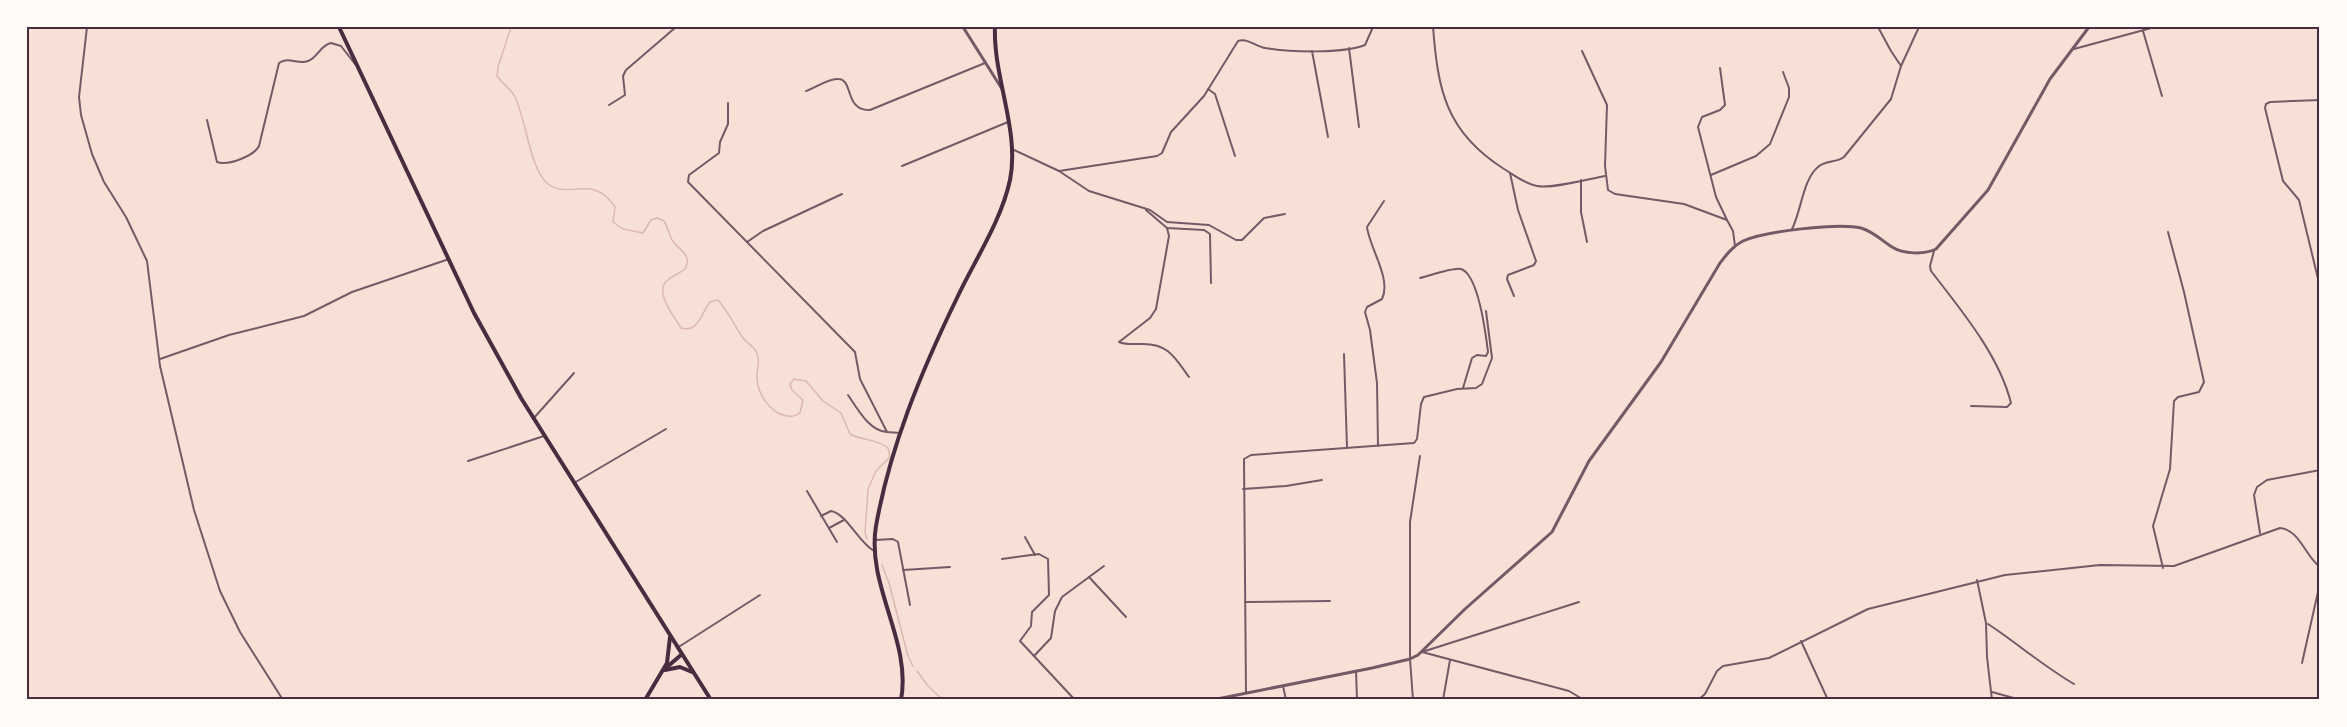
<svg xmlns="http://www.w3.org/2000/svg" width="2347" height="727" font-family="Barlow,sans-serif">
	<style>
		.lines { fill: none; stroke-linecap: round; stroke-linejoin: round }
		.stream { stroke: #dcb8b0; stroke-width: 1.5 }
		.minor { stroke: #755966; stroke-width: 2 }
		.tertiary { stroke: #755966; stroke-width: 3 }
		.secondary { stroke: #4a2c40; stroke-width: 4 }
		.primary { stroke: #4a2c40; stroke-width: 4 }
		.neatline { fill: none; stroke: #4a2c40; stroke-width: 2 }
	</style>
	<rect width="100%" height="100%" fill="#f7e1d7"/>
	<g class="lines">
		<g class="stream">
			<path d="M511,27L498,67L497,76C503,84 511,89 515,97C526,119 530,170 548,184C570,200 593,173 615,207L613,222L623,229L643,233L651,220L657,218L664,221C668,227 669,234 672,240C679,251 693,254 685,269C679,274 673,275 668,280C653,291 674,316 681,328C699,333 701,313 710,302L718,300C728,311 734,325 743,338C747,343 753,346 756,351C760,358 758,366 757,374C756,390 765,405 778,413C786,417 793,418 800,413L803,400L792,390L790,384L794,379L806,381L823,401L841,413L850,434C862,441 876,438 888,448L890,457L876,471L868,489L865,533L867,539"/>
			<polyline points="882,565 889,583 908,656 913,666"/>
			<polyline points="917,671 928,686 943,700"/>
		</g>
		<g class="minor">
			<polyline points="87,27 79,97 81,115 92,154 104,182 126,217 147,261 160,366 194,510 220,591 240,632 283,700"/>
			<path d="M1433,27C1438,91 1446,132 1504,169C1514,175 1525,184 1537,186C1553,189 1588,179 1605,176"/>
			<polyline points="1878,27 1891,51 1901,66"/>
			<polyline points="2143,31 2162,96"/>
			<polyline points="1349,48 1359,127"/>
			<polyline points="2074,49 2155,27"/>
			<polyline points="1312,51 1328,137"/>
			<polyline points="1582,51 1607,105 1605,166 1608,190 1615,194 1684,204 1727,220 1733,231 1735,246"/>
			<polyline points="1720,68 1725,105 1720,110 1702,117 1698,127 1716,197 1727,220"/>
			<polyline points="1208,89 1215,94 1235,156"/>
			<path d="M806,91C815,88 829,78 838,79C854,79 844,111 870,110L985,63"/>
			<polyline points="2320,100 2270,102 2266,104 2265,108 2283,181 2299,200 2320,287"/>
			<polyline points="728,103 728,124 720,142 719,153 689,175 688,182 855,352 860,379 887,432 900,433"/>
			<polyline points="609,105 625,95 623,76 626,70 676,27"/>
			<path d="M207,120L217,162C228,166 254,156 259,146L279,63C289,56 298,65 308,61C318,58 320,45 331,43L341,46L355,64"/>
			<path d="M1012,149L1059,171L1157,156L1162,153L1171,132L1204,96L1238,41C1248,38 1255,46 1265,48C1289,52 1342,54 1365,45L1373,27"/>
			<polyline points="902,166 1008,122"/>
			<polyline points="1059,171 1089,191 1150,210 1167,222 1209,225 1236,240 1242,240 1264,218 1285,214"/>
			<polyline points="1510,173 1518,210 1536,261 1534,265 1508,275 1507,279 1514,296"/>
			<polyline points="1711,175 1756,156 1770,144 1789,97 1789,88 1783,72"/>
			<polyline points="1581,180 1581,212 1587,242"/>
			<polyline points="1146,210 1167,228 1204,230 1210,234 1211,283"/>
			<path d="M1167,228L1169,236L1156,309L1150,318L1119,342C1126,345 1135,344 1143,344C1169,344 1175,358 1189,377"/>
			<path d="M1792,229C1801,212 1803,179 1818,167C1825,160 1836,163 1844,157L1891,99L1901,66L1919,27"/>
			<polyline points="747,242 763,231 842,194"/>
			<path d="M1934,251L1930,266L1931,271C1961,310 1999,355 2011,403L2007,407L1971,406"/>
			<path d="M1420,278C1429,276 1453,267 1461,269C1479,275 1486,336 1488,352L1486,356L1477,355L1472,358L1463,388"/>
			<polyline points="1344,354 1347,448"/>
			<polyline points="160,359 229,335 304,316 352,292 449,259"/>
			<path d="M848,395C857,408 869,431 887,432"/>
			<polyline points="533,419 574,373"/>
			<path d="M1378,446L1377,383L1370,330L1365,312L1367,307L1382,299C1392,279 1369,247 1367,227L1384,201"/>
			<polyline points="468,461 544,436"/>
			<polyline points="574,483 666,429"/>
			<polyline points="1243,489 1286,486 1322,480"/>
			<polyline points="807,491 837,542"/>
			<path d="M821,516L831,511C847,514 858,542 874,551"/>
			<polyline points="829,528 844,520"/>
			<polyline points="2260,533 2254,495 2257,487 2267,480 2320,470"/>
			<polyline points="1025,537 1035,555"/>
			<polyline points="875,540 893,539 898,542 910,605"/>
			<polyline points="1002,559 1039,554 1048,559 1049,595 1032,612 1031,626 1020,641 1075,700"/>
			<polyline points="2163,568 2153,526 2170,469 2174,401 2178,397 2199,392 2204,382 2184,292 2168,232"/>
			<polyline points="903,570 950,567"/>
			<polyline points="1089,577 1126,617"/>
			<polyline points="1977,580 1986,623 1987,657 1992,700"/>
			<polyline points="1245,602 1330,601"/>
			<path d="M1988,624C2017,643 2043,666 2074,684"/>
			<polyline points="1801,641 1828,700"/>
			<polyline points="677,648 760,595"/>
			<polyline points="1422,652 1569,691 1584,700"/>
			<polyline points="1422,652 1579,602"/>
			<polyline points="1034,656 1051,638 1055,611 1062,597 1104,566"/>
			<polyline points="2302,663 2320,583"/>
			<polyline points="1356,671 1357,700"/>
			<polyline points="1283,686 1286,700"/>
			<polyline points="1992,692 2021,700"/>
			<polyline points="1246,693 1244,459 1251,455 1414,443 1417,439 1421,404 1424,397 1457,389 1476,388 1482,384 1492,358 1486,311"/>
			<polyline points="1413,700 1410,659 1410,522 1420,456"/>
			<polyline points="1443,700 1450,660"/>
			<path d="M1698,700L1705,694L1717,671L1723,666L1769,658L1868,609L2005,575L2100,565L2174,566L2280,528C2300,530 2305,556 2320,567"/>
		</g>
		<g class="tertiary">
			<polyline points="963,27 1002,89"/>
			<path d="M1212,700L1372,668L1410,659L1418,655L1465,609L1552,532L1589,461L1661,362L1720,263C1727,254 1733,246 1743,241C1764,231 1839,223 1861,228C1874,232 1881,240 1892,247C1903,254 1924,255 1936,249L1988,190L2050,79L2089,27"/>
		</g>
		<g class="secondary">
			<polyline points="667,667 681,655"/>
			<polyline points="665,670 680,667 692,672"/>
			<polyline points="645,700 667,663 670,637"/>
			<path d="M901,700C912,641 866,586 876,526C890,447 921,372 956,300C974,261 1001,222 1010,180C1020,131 993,77 995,27"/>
		</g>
		<polyline class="primary" points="339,27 474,313 521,398 711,700"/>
	</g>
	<rect width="2347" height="727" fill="none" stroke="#fffaf5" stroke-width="57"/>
	<rect x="28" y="28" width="2290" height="670" class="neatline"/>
</svg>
